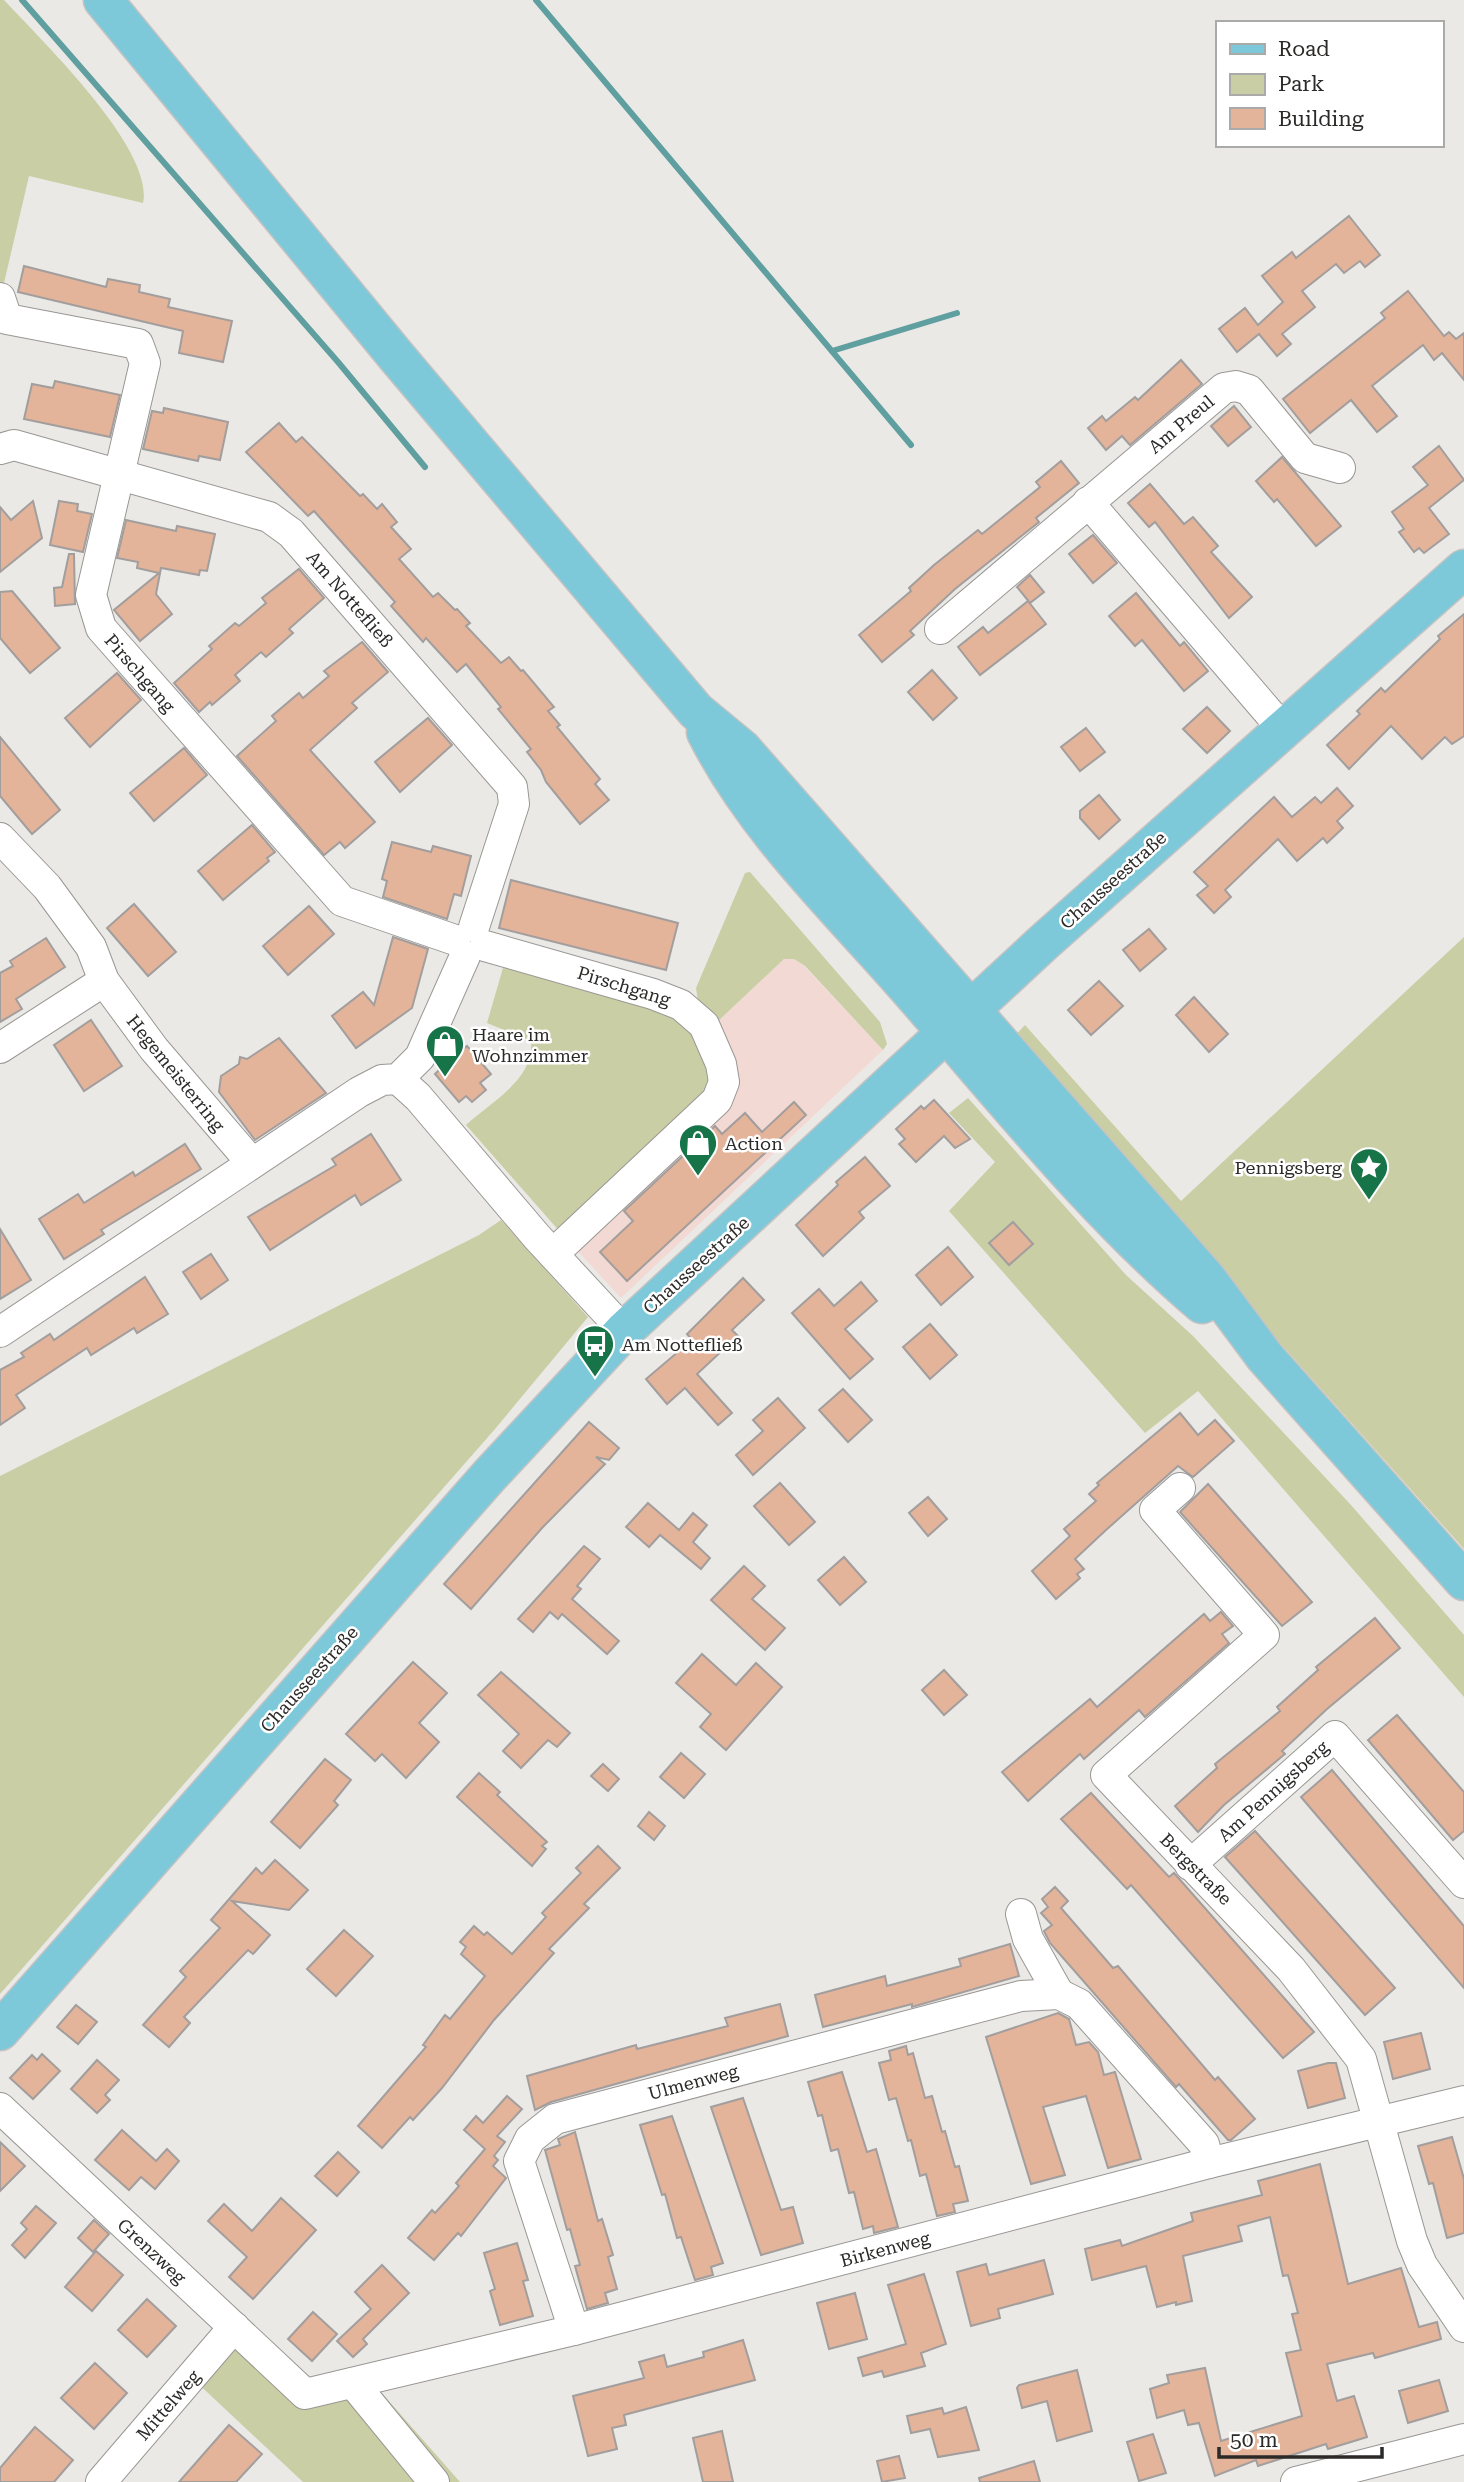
<svg xmlns="http://www.w3.org/2000/svg" width="1464" height="2482" font-family="'Roboto Serif',serif">
	<style>
		.commercial { fill: #f3d9d3 }
		.green { fill: #cacea4 }
		.lines { fill: none; stroke-linecap: round; stroke-linejoin: round }
		.stream { stroke: #5f9fa0; stroke-width: 6 }
		.building { fill: #e3b39a; stroke: #a29e9d; stroke-width: 2 }
		.minor-casing { stroke: #999794; stroke-width: 32 }
		.major-casing { stroke: #c4c3c3; stroke-width: 41 }
		.minor { stroke: #fff; stroke-width: 30 }
		.major { stroke: #7dc9d9; stroke-width: 38 }
		.labels { text-anchor: middle; dominant-baseline: central; stroke-width: 5; stroke-linejoin: round; paint-order: stroke }
		.street-label { font-size: 18px; fill: #2b2a29; stroke: #fff }
		.poi-label { font-size: 18px; fill: #2b2a29; stroke: #fff; text-anchor: start }
	</style>
	<rect width="100%" height="100%" fill="#ebe9e6"/>
	<polygon class="commercial" points="784,959 794,959 804,966 883,1050 621,1298 572,1245 720,1102 715,1024"/>
	<g class="green">
		<path d="M0,0H4C39,38 155,149 143,203L29,176L4,283L0,284Z"/>
		<polygon points="750,872 880,1022 887,1044 883,1050 805,966 794,959 784,959 715,1024 698,1001 696,988 745,873"/>
		<polygon points="1464,937 1464,1549 1010,1041 1025,1025 1181,1201"/>
		<path d="M505,961L687,1020C696,1042 710,1064 708,1088L561,1233L466,1125C491,1102 535,1079 531,1041L487,1023Z"/>
		<polygon points="968,1098 1126,1275 1193,1336 1351,1505 1464,1635 1464,1697 1198,1391 1145,1433 949,1211 995,1162 949,1113"/>
		<polygon points="501,1220 588,1317 495,1429 0,1994 0,1476 479,1235"/>
		<polygon points="234,2327 305,2394 373,2383 460,2482 303,2482 191,2377"/>
	</g>
	<g class="lines">
		<g class="stream">
			<polyline points="22,0 338,362 425,467"/>
			<polyline points="536,0 911,445"/>
			<polyline points="832,351 957,313"/>
		</g>
	</g>
	<g class="building">
		<polygon points="1349,216 1380,255 1365,267 1360,261 1344,273 1336,264 1302,291 1315,307 1282,334 1291,344 1277,356 1259,334 1237,352 1219,329 1245,308 1258,325 1283,302 1262,276 1292,252 1296,258"/>
		<polygon points="24,266 106,287 108,279 140,285 139,292 170,299 168,307 232,321 223,362 179,353 183,331 18,292"/>
		<polygon points="1408,291 1444,336 1449,332 1456,339 1464,333 1464,380 1442,353 1434,360 1423,345 1372,386 1397,416 1377,432 1351,400 1310,433 1283,399 1385,318 1381,313"/>
		<polygon points="1181,360 1202,384 1130,445 1122,436 1106,450 1088,428 1102,416 1106,421 1135,397 1138,400"/>
		<polygon points="55,381 120,395 110,437 24,419 32,384 53,388"/>
		<polygon points="1234,406 1251,427 1228,446 1211,426"/>
		<polygon points="164,408 228,422 220,460 199,456 198,461 143,449 152,411 163,413"/>
		<polygon points="279,423 296,442 302,437 360,496 363,494 377,509 382,504 397,522 391,527 411,549 399,559 433,597 438,593 455,610 457,609 470,623 466,626 501,663 509,657 521,671 523,670 554,707 548,711 560,725 557,727 600,779 595,784 609,800 580,824 546,782 541,770 527,752 531,749 498,709 501,707 466,664 457,672 426,638 423,642 391,606 395,602 314,511 308,516 246,452"/>
		<polygon points="1439,446 1464,480 1429,508 1449,534 1424,553 1419,548 1414,552 1399,532 1404,529 1392,512 1428,485 1413,467"/>
		<polygon points="1282,457 1341,526 1316,546 1277,499 1274,502 1256,481"/>
		<polygon points="1061,461 1079,483 1036,518 1039,522 955,589 910,631 914,635 882,662 859,635 911,591 909,588 934,565 978,530 982,534 1040,487 1036,482"/>
		<polygon points="1150,484 1184,524 1193,517 1218,546 1211,552 1252,597 1229,618 1155,522 1149,527 1128,503"/>
		<polygon points="33,501 42,538 0,572 0,507 11,520"/>
		<polygon points="59,501 78,504 77,511 92,514 83,552 50,545"/>
		<polygon points="126,520 176,531 177,526 215,534 207,571 200,570 199,575 161,568 156,594 172,614 140,641 114,610 159,573 137,568 138,562 117,558"/>
		<polygon points="1093,535 1117,563 1093,583 1069,554"/>
		<polygon points="69,554 74,554 75,604 55,606 54,588 62,587"/>
		<polygon points="299,569 324,598 289,629 293,633 266,657 261,652 235,675 240,681 212,705 210,702 199,712 174,683 212,649 209,646 235,623 239,626 266,603 262,598"/>
		<polygon points="1030,575 1044,592 1030,603 1017,587"/>
		<polygon points="12,591 60,648 30,673 0,638 0,592"/>
		<polygon points="1136,593 1180,646 1184,642 1208,671 1184,691 1142,640 1135,646 1109,616"/>
		<polygon points="1028,601 1046,624 980,675 958,647 983,627 988,633"/>
		<polygon points="1464,614 1464,736 1452,744 1445,737 1422,759 1391,726 1349,769 1327,745 1360,714 1357,711 1381,688 1385,692 1440,639 1438,636"/>
		<polygon points="362,642 388,672 352,703 357,708 310,750 375,822 345,848 340,842 324,855 237,756 276,721 272,716 299,693 303,698 329,676 324,671"/>
		<polygon points="932,670 957,698 933,720 908,692"/>
		<polygon points="117,673 141,700 90,747 65,718"/>
		<polygon points="1207,707 1230,731 1207,753 1183,729"/>
		<polygon points="428,718 452,745 400,792 375,762"/>
		<polygon points="1086,728 1105,752 1080,771 1061,747"/>
		<polygon points="0,737 60,810 32,834 0,796"/>
		<polygon points="184,748 207,775 154,821 130,793"/>
		<polygon points="1337,788 1353,806 1337,821 1343,828 1327,843 1323,838 1297,861 1278,839 1225,890 1231,897 1214,913 1197,895 1208,886 1194,872 1274,797 1292,817 1315,797 1321,803"/>
		<polygon points="1099,795 1120,820 1099,839 1080,818 1080,811"/>
		<polygon points="252,825 275,852 267,858 269,861 223,900 198,871"/>
		<polygon points="392,842 431,852 433,846 471,856 461,896 454,894 447,919 383,897 387,881 382,879"/>
		<polygon points="511,880 678,923 666,970 499,928"/>
		<polygon points="134,904 176,952 148,976 107,928"/>
		<polygon points="309,906 334,934 288,975 263,946"/>
		<polygon points="1149,929 1166,949 1140,971 1123,950"/>
		<polygon points="393,937 428,949 412,1008 356,1048 332,1016 363,992 374,1005"/>
		<polygon points="46,938 65,967 16,999 22,1009 0,1022 0,973 13,966 10,961"/>
		<polygon points="1099,981 1123,1006 1091,1035 1068,1010"/>
		<polygon points="1194,997 1228,1034 1209,1052 1176,1015"/>
		<polygon points="91,1020 122,1066 84,1091 54,1045"/>
		<polygon points="279,1038 326,1093 255,1140 219,1092 221,1076 239,1064 240,1057 247,1059"/>
		<polygon points="467,1046 491,1074 480,1083 486,1090 472,1102 466,1096 459,1102 435,1074 441,1068 438,1060 450,1049 456,1055"/>
		<polygon points="934,1100 970,1139 955,1148 944,1136 916,1162 899,1144 905,1139 896,1129 921,1106 924,1109"/>
		<polygon points="794,1102 806,1115 627,1281 600,1252 633,1221 624,1211 715,1126 722,1134 745,1113 762,1132"/>
		<polygon points="371,1134 401,1180 361,1205 355,1195 270,1250 248,1217 336,1165 332,1159"/>
		<polygon points="185,1144 201,1169 101,1230 104,1234 64,1259 39,1219 78,1194 84,1203 133,1172 135,1176"/>
		<polygon points="865,1157 890,1186 859,1212 864,1218 823,1256 796,1225 838,1185 836,1182"/>
		<polygon points="1013,1222 1033,1244 1009,1265 989,1243"/>
		<polygon points="0,1229 31,1280 0,1299"/>
		<polygon points="948,1247 973,1277 941,1305 916,1275"/>
		<polygon points="211,1254 228,1280 201,1299 183,1272"/>
		<polygon points="145,1277 168,1314 137,1333 134,1328 91,1355 87,1348 16,1395 25,1408 0,1425 0,1370 24,1357 21,1353 50,1334 54,1340"/>
		<polygon points="743,1278 764,1300 732,1330 738,1336 697,1374 732,1413 718,1425 685,1388 667,1404 646,1379 692,1340 687,1334"/>
		<polygon points="861,1282 877,1301 845,1329 873,1359 850,1379 792,1313 819,1289 834,1306"/>
		<polygon points="930,1324 957,1355 930,1379 903,1347"/>
		<polygon points="843,1389 872,1420 848,1442 819,1410"/>
		<polygon points="778,1398 805,1428 753,1475 736,1455 763,1431 753,1420"/>
		<polygon points="1180,1413 1198,1435 1215,1420 1234,1441 1193,1477 1178,1466 1106,1530 1075,1559 1084,1569 1077,1574 1080,1578 1056,1599 1032,1571 1070,1536 1064,1529 1096,1501 1089,1494 1099,1485 1097,1483"/>
		<polygon points="589,1422 619,1448 609,1460 596,1457 605,1464 542,1528 471,1609 444,1584"/>
		<polygon points="780,1483 815,1522 789,1545 754,1506"/>
		<polygon points="1208,1484 1312,1602 1282,1626 1180,1512"/>
		<polygon points="928,1497 947,1519 928,1536 909,1513"/>
		<polygon points="648,1503 679,1530 693,1513 707,1525 693,1542 710,1558 701,1569 660,1535 649,1547 626,1527"/>
		<polygon points="584,1546 600,1559 577,1586 581,1589 572,1599 619,1641 607,1654 562,1614 558,1619 550,1612 533,1632 518,1619"/>
		<polygon points="844,1557 866,1582 840,1605 818,1580"/>
		<polygon points="744,1566 765,1586 752,1599 785,1628 765,1650 711,1600"/>
		<polygon points="1221,1612 1233,1626 1222,1634 1229,1643 1145,1717 1139,1710 1084,1759 1080,1754 1028,1801 1002,1772 1090,1699 1097,1707 1204,1614 1210,1621"/>
		<polygon points="1375,1618 1400,1648 1327,1709 1282,1751 1285,1754 1224,1805 1198,1832 1175,1806 1217,1768 1215,1764 1280,1711 1277,1707 1318,1670 1316,1667"/>
		<polygon points="702,1654 736,1685 756,1663 782,1687 726,1750 700,1727 711,1714 676,1683"/>
		<polygon points="413,1662 447,1693 419,1723 439,1742 406,1778 382,1754 375,1761 346,1734"/>
		<polygon points="944,1670 967,1695 944,1715 922,1690"/>
		<polygon points="501,1672 570,1733 557,1747 548,1740 521,1768 503,1751 519,1734 478,1695"/>
		<polygon points="1397,1715 1464,1792 1464,1831 1453,1840 1368,1740"/>
		<polygon points="681,1753 705,1774 684,1798 660,1777"/>
		<polygon points="325,1759 351,1780 334,1801 338,1805 300,1848 271,1822"/>
		<polygon points="603,1764 619,1779 608,1791 591,1776"/>
		<polygon points="1332,1770 1464,1926 1464,1988 1301,1797"/>
		<polygon points="479,1773 500,1792 497,1795 547,1842 542,1846 546,1849 532,1866 457,1797"/>
		<polygon points="1091,1793 1169,1877 1174,1873 1314,2032 1283,2058 1131,1885 1127,1889 1061,1819"/>
		<polygon points="649,1812 665,1826 654,1840 638,1826"/>
		<polygon points="1255,1831 1395,1988 1365,2015 1225,1857"/>
		<polygon points="598,1846 620,1868 584,1904 589,1908 549,1949 554,1953 494,2020 442,2088 413,2120 410,2117 382,2148 358,2126 426,2047 423,2045 445,2015 450,2019 485,1976 461,1954 466,1947 460,1942 474,1926 484,1935 487,1932 512,1954 546,1917 542,1913 581,1873 576,1868"/>
		<polygon points="275,1860 308,1890 289,1910 232,1901 270,1935 253,1954 248,1950 184,2017 190,2023 169,2047 143,2025 186,1977 180,1971 220,1928 211,1920 256,1868 262,1874"/>
		<polygon points="1055,1887 1068,1901 1061,1908 1113,1968 1118,1966 1215,2080 1218,2077 1255,2119 1231,2140 1228,2140 1179,2084 1176,2087 1050,1943 1044,1931 1052,1925 1041,1913 1048,1907 1042,1899"/>
		<polygon points="344,1930 373,1956 336,1996 307,1969"/>
		<polygon points="1010,1944 1019,1976 912,2007 912,2004 823,2027 815,1995 885,1976 887,1986 961,1966 959,1959"/>
		<polygon points="780,2004 788,2036 551,2102 535,2110 527,2076 636,2045 637,2049 728,2026 725,2018"/>
		<polygon points="76,2005 97,2022 78,2044 57,2027"/>
		<polygon points="1058,2013 1069,2019 1076,2045 1089,2042 1098,2052 1104,2075 1115,2072 1141,2159 1108,2168 1086,2096 1043,2107 1065,2175 1031,2184 986,2037"/>
		<polygon points="1421,2033 1430,2069 1393,2079 1384,2042"/>
		<polygon points="906,2046 908,2055 913,2053 925,2098 932,2096 942,2132 945,2131 955,2167 959,2166 968,2201 953,2204 955,2212 937,2216 926,2174 920,2176 911,2140 908,2141 896,2098 889,2100 879,2063 891,2060 889,2051"/>
		<polygon points="42,2054 60,2071 33,2099 10,2078 32,2055 37,2060"/>
		<polygon points="97,2060 119,2080 105,2095 110,2100 97,2113 71,2089"/>
		<polygon points="1328,2063 1336,2063 1345,2098 1308,2108 1298,2071"/>
		<polygon points="842,2072 867,2152 876,2149 898,2227 874,2233 873,2226 863,2229 854,2192 849,2193 838,2149 831,2151 822,2115 818,2116 808,2082"/>
		<polygon points="507,2096 522,2109 497,2136 505,2142 494,2156 498,2160 493,2166 506,2178 461,2236 458,2233 434,2260 408,2238 432,2210 435,2213 446,2201 459,2186 456,2183 485,2149 464,2130 476,2116 483,2123"/>
		<polygon points="743,2098 781,2210 793,2207 803,2243 761,2255 711,2107"/>
		<polygon points="672,2116 723,2263 711,2267 713,2275 695,2280 681,2237 677,2238 665,2194 662,2195 640,2125"/>
		<polygon points="122,2130 156,2161 167,2149 179,2161 155,2189 141,2177 129,2190 95,2160"/>
		<polygon points="575,2132 598,2221 602,2219 613,2255 608,2257 617,2289 605,2293 608,2303 587,2309 575,2266 580,2265 570,2229 567,2230 545,2150 560,2145 558,2139"/>
		<polygon points="1452,2137 1464,2179 1464,2233 1447,2238 1433,2183 1429,2184 1418,2146"/>
		<polygon points="0,2142 25,2166 0,2191"/>
		<polygon points="338,2152 359,2172 337,2196 315,2176"/>
		<polygon points="1320,2164 1348,2284 1401,2268 1419,2327 1437,2322 1441,2339 1375,2358 1373,2353 1327,2364 1337,2401 1354,2396 1367,2437 1328,2449 1326,2444 1258,2466 1256,2460 1215,2476 1199,2423 1188,2425 1184,2410 1157,2418 1150,2389 1169,2383 1167,2375 1205,2368 1221,2441 1302,2416 1286,2353 1301,2350 1292,2314 1298,2313 1288,2275 1283,2276 1270,2217 1238,2226 1242,2241 1183,2256 1192,2301 1176,2305 1176,2302 1157,2307 1146,2266 1092,2280 1085,2249 1120,2240 1122,2246 1193,2221 1191,2213 1262,2195 1258,2181"/>
		<polygon points="281,2198 316,2230 253,2299 229,2277 247,2257 208,2221 224,2204 252,2231"/>
		<polygon points="36,2206 56,2223 25,2258 12,2245 27,2229 21,2223"/>
		<polygon points="94,2220 109,2234 93,2252 78,2238"/>
		<polygon points="517,2243 528,2280 523,2281 533,2316 500,2325 490,2291 495,2289 484,2253"/>
		<polygon points="96,2251 123,2275 92,2311 65,2287"/>
		<polygon points="1044,2260 1053,2294 998,2309 1000,2318 971,2326 957,2272 986,2264 989,2275"/>
		<polygon points="382,2265 409,2293 363,2339 367,2344 353,2357 337,2341 371,2309 355,2292"/>
		<polygon points="924,2274 946,2344 921,2353 925,2366 884,2377 882,2371 863,2376 858,2358 906,2344 888,2285"/>
		<polygon points="855,2293 867,2339 829,2349 817,2303"/>
		<polygon points="147,2299 176,2326 147,2357 118,2330"/>
		<polygon points="313,2312 337,2334 312,2361 288,2339"/>
		<polygon points="743,2340 755,2380 624,2415 626,2425 612,2428 617,2449 588,2456 573,2396 644,2378 639,2362 664,2355 667,2367 704,2357 703,2352"/>
		<polygon points="95,2363 127,2393 94,2429 61,2398"/>
		<polygon points="1077,2370 1092,2431 1057,2441 1047,2401 1022,2408 1017,2388 1019,2385"/>
		<polygon points="1439,2380 1448,2411 1408,2423 1399,2391"/>
		<polygon points="966,2407 979,2450 938,2457 930,2429 911,2433 907,2416 942,2408 944,2414"/>
		<polygon points="229,2425 262,2454 236,2482 179,2482"/>
		<polygon points="35,2427 73,2460 54,2482 0,2482 0,2468"/>
		<polygon points="722,2431 733,2482 703,2482 693,2438"/>
		<polygon points="1153,2434 1166,2473 1139,2481 1127,2442"/>
		<polygon points="899,2456 905,2478 882,2482 877,2461"/>
		<polygon points="1034,2461 1040,2482 980,2482 979,2478"/>
	</g>
	<g class="lines">
		<g class="minor-casing">
			<g id="minor">
				<polyline points="0,298 7,319 138,344 145,363 91,595 101,628 342,901 455,940"/>
				<polyline points="0,449 14,445 269,517 291,533 512,787 514,804 474,927"/>
				<polyline points="1088,502 1282,728"/>
				<polyline points="940,629 1224,388 1236,386 1249,390 1305,458 1340,468"/>
				<polyline points="0,838 47,887 91,947 104,981 154,1049 251,1162"/>
				<polyline points="485,946 653,994 681,1005 704,1025 721,1064 724,1082 717,1100 553,1254"/>
				<polyline points="0,1048 104,981"/>
				<polyline points="398,1079 418,1097 537,1237 624,1331"/>
				<polyline points="0,1332 359,1092 382,1080 398,1079 420,1057 465,956"/>
				<polyline points="1180,1488 1155,1510 1264,1635 1106,1775 1291,1969 1361,2059 1412,2241 1422,2265 1464,2327"/>
				<polyline points="1190,1865 1335,1736 1464,1883"/>
				<polyline points="1021,1914 1028,1939 1059,1994"/>
				<polyline points="0,2108 305,2394 574,2330 1209,2163 1464,2101"/>
				<polyline points="574,2330 519,2161 530,2139 555,2119 1021,1996 1059,1994 1079,2004 1204,2144 1209,2163"/>
				<polyline points="353,2383 434,2482"/>
				<polyline points="101,2482 234,2327"/>
				<polyline points="1296,2482 1464,2439"/>
			</g>
		</g>
		<g class="major-casing">
			<g id="major">
				<polyline points="103,0 396,356 696,711 742,749 1207,1279 1265,1357 1464,1581"/>
				<path d="M706,732C754,828 836,906 906,986C1001,1094 1092,1210 1202,1304"/>
				<polyline points="0,2031 489,1476 624,1331 1044,942 1464,569"/>
			</g>
		</g>
		<use href="#minor" class="minor"/>
		<use href="#major" class="major"/>
	</g>
	<defs>
		<g id="shop-pin" transform="scale(2.0125)"><path d="M0 17L-7.5 6A9.5 9.5 0 1 1 7.5 6Z" fill="#177348" stroke="#fff"/><path d="M-5-2.5h2.3a2.7 3.5 0 0 1 5.4 0H5L5.5 6h-11ZM-1.5-2.5h3a1.5 2.3 0 0 0-3 0Z" fill="#fff"/></g>
		<g id="sight-pin" transform="scale(2.0125)"><path d="M0 17L-7.5 6A9.5 9.5 0 1 1 7.5 6Z" fill="#177348" stroke="#fff"/><path d="M0-6L1.8-2.2L6-1.7L2.9 1.2L3.7 5.4L0 3.3L-3.7 5.4L-2.9 1.2L-6-1.7L-1.8-2.2Z" fill="#fff"/></g>
		<g id="bus-pin" transform="scale(2.0125)"><path d="M0 17L-7.5 6A9.5 9.5 0 1 1 7.5 6Z" fill="#177348" stroke="#fff"/><path d="M-5-6H5V4H4V6H2V4H-2V6H-4V4H-5ZM-3.5-4V0h7V-4ZM-3.5 1.2v1.5H-2V1.2ZM2 1.2v1.5H3.5V1.2Z" fill="#fff"/></g>
	</defs>
	<g fill-rule="evenodd">
		<use href="#shop-pin" x="445" y="1044"/>
		<use href="#shop-pin" x="698" y="1143"/>
		<use href="#sight-pin" x="1369" y="1167"/>
		<use href="#bus-pin" x="595" y="1344"/>
	</g>
	<g class="labels">
		<g class="street-label">
			<text transform="translate(1181 424) rotate(-40)">Am Preul</text>
			<text transform="translate(350 599) rotate(49)">Am Nottefließ</text>
			<text transform="translate(140 673) rotate(49)">Pirschgang</text>
			<text transform="translate(1113 880) rotate(-42)">Chausseestraße</text>
			<text transform="translate(624 986) rotate(17)">Pirschgang</text>
			<text transform="translate(176 1073) rotate(51)">Hegemeisterring</text>
			<text transform="translate(696 1265) rotate(-42)">Chausseestraße</text>
			<text transform="translate(309 1679) rotate(-48)">Chausseestraße</text>
			<text transform="translate(1273 1791) rotate(-42)">Am Pennigsberg</text>
			<text transform="translate(1196 1869) rotate(45)">Bergstraße</text>
			<text transform="translate(693 2082) rotate(-15)">Ulmenweg</text>
			<text transform="translate(885 2249) rotate(-15)">Birkenweg</text>
			<text transform="translate(152 2251) rotate(43)">Grenzweg</text>
			<text transform="translate(168 2405) rotate(-49)">Mittelweg</text>
		</g>
		<g class="poi-label">
			<text x="472" y="1034">Haare im<tspan x="472" dy="21">Wohnzimmer</tspan></text>
			<text x="725" y="1143">Action</text>
			<text x="1342" y="1167" text-anchor="end">Pennigsberg</text>
			<text x="622" y="1344">Am Nottefließ</text>
		</g>
	</g>
	<rect x="1216" y="21" width="228" height="126" fill="#ffffff" stroke="#aaaaa9" stroke-width="2"/>
	<rect x="1230" y="44" width="35" height="10" fill="#7dc9d9" stroke="#aaaaa9" stroke-width="2"/>
	<text x="1278" y="56" font-size="21" fill="#2b2a29">Road</text>
	<rect x="1230" y="74" width="35" height="21" fill="#cacea4" stroke="#aaaaa9" stroke-width="2"/>
	<text x="1278" y="91" font-size="21" fill="#2b2a29">Park</text>
	<rect x="1230" y="108" width="35" height="21" fill="#e3b39a" stroke="#aaaaa9" stroke-width="2"/>
	<text x="1278" y="126" font-size="21" fill="#2b2a29">Building</text>
	<path d="M1219 2447v10h163v-10" fill="none" stroke="#2b2a29" stroke-width="3.5"/>
	<text x="1230" y="2447" font-size="21" fill="#2b2a29" stroke="#ffffff" stroke-width="5" paint-order="stroke">50 m</text>
</svg>
